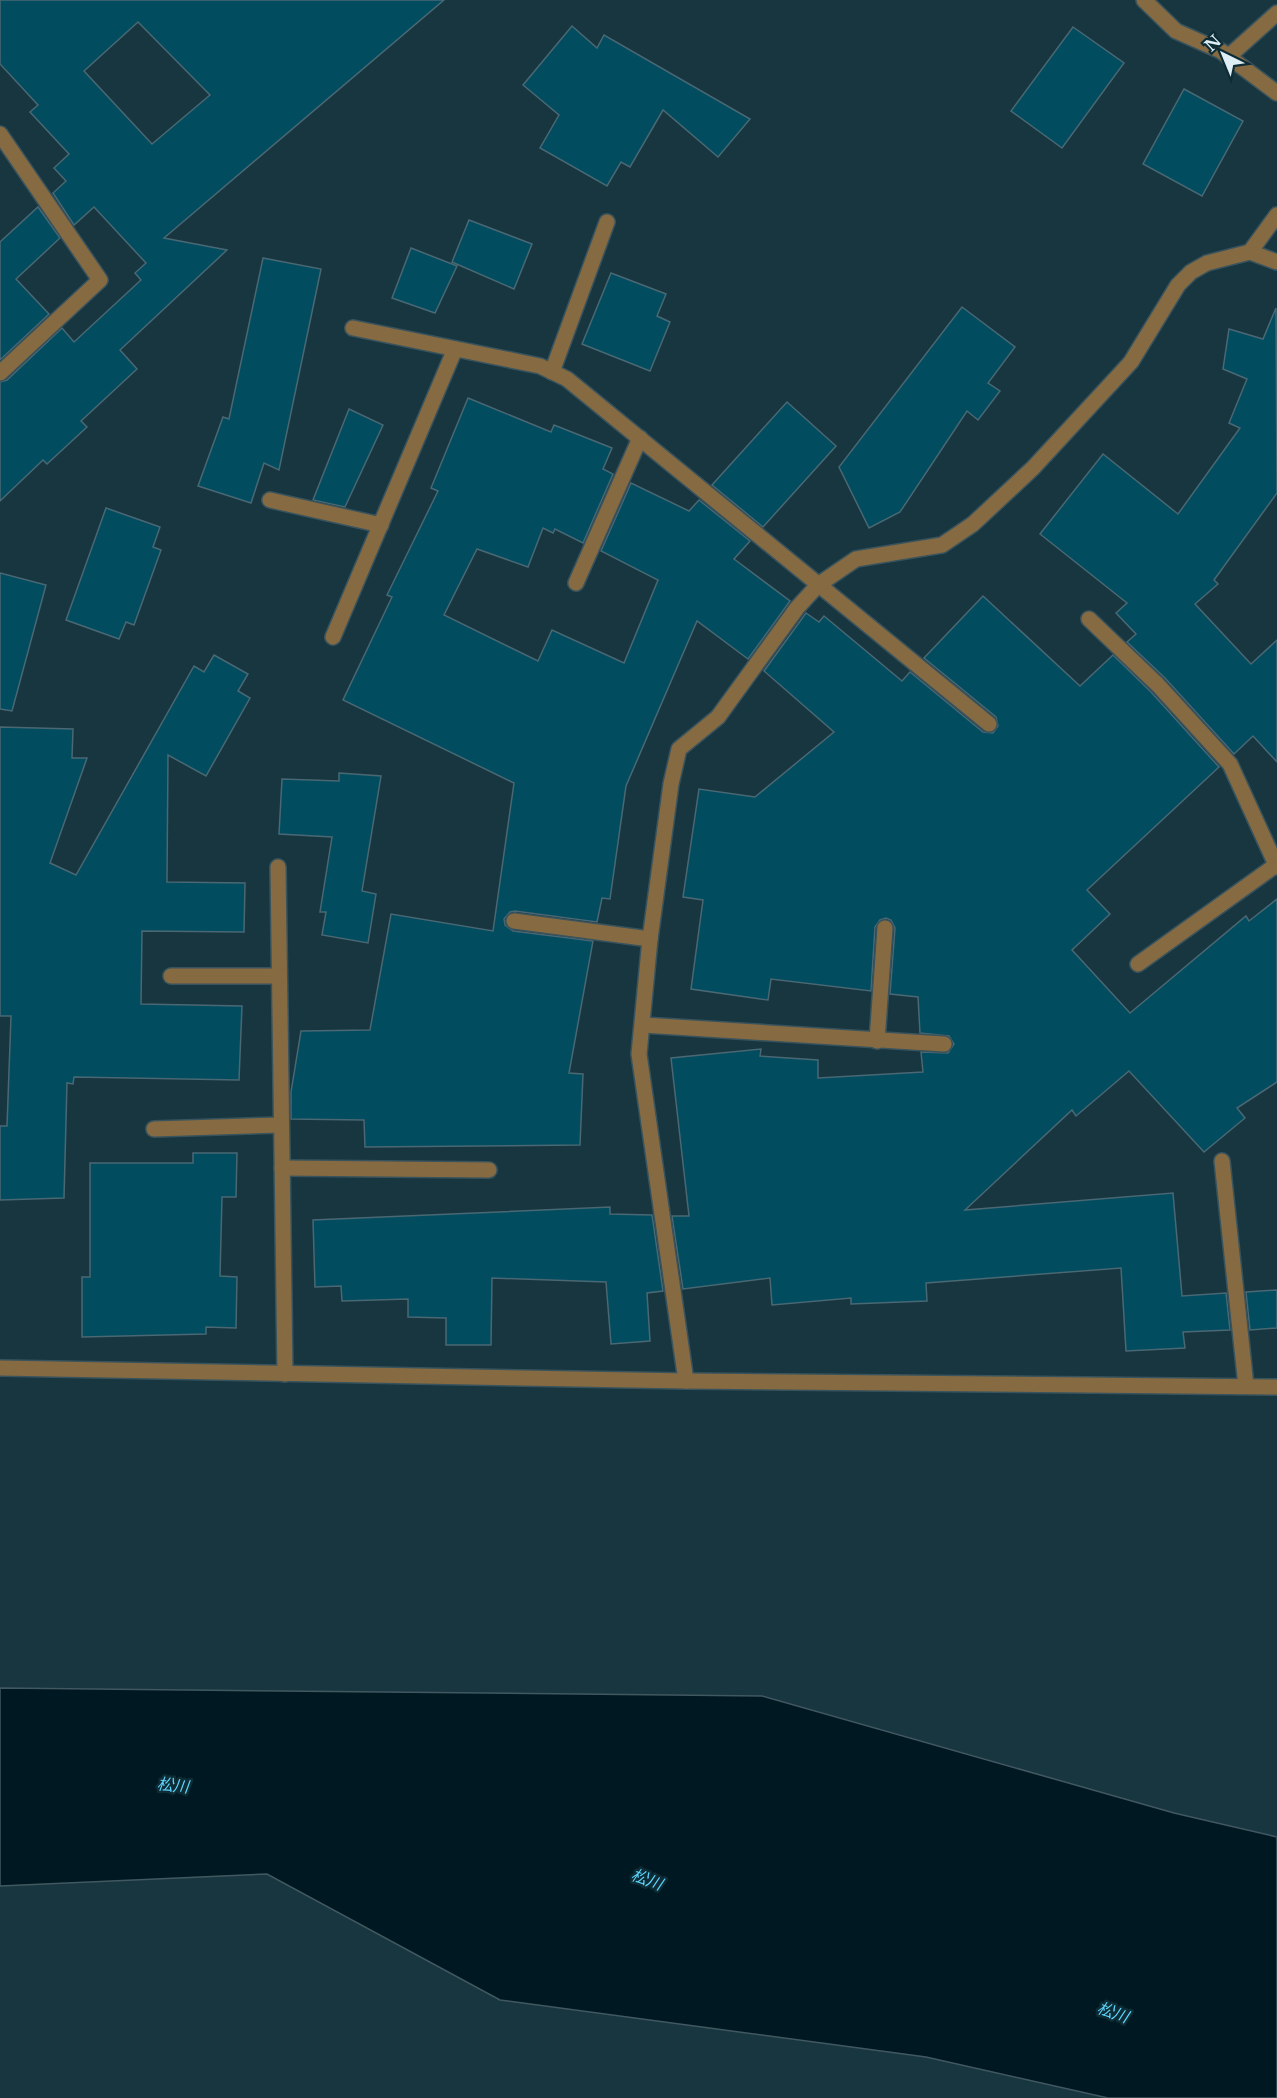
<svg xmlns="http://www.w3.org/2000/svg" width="1277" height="2098" font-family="'Libre Baskerville','Noto Sans JP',serif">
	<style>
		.water { fill: #001821; stroke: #425861; stroke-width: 1.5 }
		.building { fill: #024c60; stroke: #496873; stroke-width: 1.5; fill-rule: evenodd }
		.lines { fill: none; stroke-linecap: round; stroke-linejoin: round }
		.minor-casing { stroke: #38535d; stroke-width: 18 }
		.minor { stroke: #866a41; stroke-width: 15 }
		.labels { text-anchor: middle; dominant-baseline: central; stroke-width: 5; stroke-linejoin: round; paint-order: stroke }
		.water-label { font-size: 16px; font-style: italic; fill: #5ed5fd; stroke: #0d2c36 }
	</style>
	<rect width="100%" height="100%" fill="#183640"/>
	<polygon class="water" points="0,1688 762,1696 1174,1813 1277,1837 1277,2098 1108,2098 926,2057 500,2000 267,1874 0,1886"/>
	<g class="building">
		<path d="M0,0H444L164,238L227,250L120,350L137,369L81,421L87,427L47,464L43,460L0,501V382L7,380L62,328L74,342L141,280L135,273L146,263L94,207L74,225L53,193L66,181L54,168L69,154L30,112L38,105L0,64ZM138,22L210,95L152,144L84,71Z"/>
		<polygon points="572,26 597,48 604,35 750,119 718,157 663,110 630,167 621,162 607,186 540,148 559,115 523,85"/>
		<polygon points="1073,27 1124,63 1062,148 1011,111"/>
		<polygon points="1184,89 1243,121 1202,196 1143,164"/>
		<polygon points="38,207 60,238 16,279 49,314 0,360 0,242"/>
		<polygon points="469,220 532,244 514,289 452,262"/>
		<polygon points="411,248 457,266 435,313 392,298"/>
		<polygon points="263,258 321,269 279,470 264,463 251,503 198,486 223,417 229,419"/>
		<polygon points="611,273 666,294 657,316 670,322 650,371 582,344"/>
		<polygon points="962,307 1015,347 988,383 1000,391 978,420 967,411 900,512 869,528 839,467"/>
		<polygon points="1276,308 1277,493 1214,580 1218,584 1195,604 1251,664 1277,640 1277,762 1253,736 1234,754 1165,678 1127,642 1136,634 1116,613 1127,603 1040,534 1103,454 1178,514 1240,428 1229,423 1247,379 1223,369 1229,329 1263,339"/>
		<polygon points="468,398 551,432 554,425 612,448 603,469 613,474 583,543 555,529 553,533 543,528 528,567 477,549 444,615 538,661 552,630 624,663 658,580 601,551 631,483 689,511 699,500 750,541 734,559 790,601 748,659 697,621 626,786 610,899 602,898 597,922 515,911 510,912 504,919 505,925 513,931 593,941 569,1073 583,1074 580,1145 365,1147 364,1120 291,1119 291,1092 301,1031 370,1030 391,914 493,931 514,783 343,700 392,597 387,595 438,491 431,488"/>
		<polygon points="787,402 836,446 763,527 712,485"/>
		<polygon points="349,409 383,425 345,507 313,500"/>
		<polygon points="106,508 160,527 153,547 161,550 134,625 126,622 119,639 66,620"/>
		<polygon points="0,573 46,585 12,711 0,709"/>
		<polygon points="983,596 1080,686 1113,655 1151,692 1219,767 1087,890 1110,914 1072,950 1130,1013 1246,916 1249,921 1277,899 1277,1082 1237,1108 1245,1118 1204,1152 1129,1071 1076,1116 1072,1110 965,1210 1173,1193 1182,1296 1226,1293 1230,1330 1183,1332 1185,1348 1126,1351 1121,1268 926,1283 927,1301 851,1304 851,1298 772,1305 770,1278 683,1289 672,1216 689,1216 671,1058 761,1049 760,1056 818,1060 818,1078 923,1072 921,1052 948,1053 954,1044 949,1036 920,1033 918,997 890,994 895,928 891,920 886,918 880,920 875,927 871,991 771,979 768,1000 691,989 703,900 683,897 699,789 755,797 834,732 764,671 806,613 819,622 824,616 902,681 910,672 983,732 993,733 998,726 996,717 924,658"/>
		<polygon points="214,655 248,674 238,691 250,698 206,776 168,755 167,882 245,883 244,932 142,931 141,1004 242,1006 239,1080 74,1077 73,1084 67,1083 64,1198 0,1200 0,1126 7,1126 11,1016 0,1016 0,727 73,729 72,758 87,758 50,863 76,875 194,666 204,672"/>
		<polygon points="339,773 381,776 362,891 376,894 368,943 322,935 326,912 320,912 332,837 279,834 282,779 339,781"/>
		<polygon points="193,1153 237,1153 236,1197 222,1197 220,1276 237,1277 236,1328 206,1327 206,1334 82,1337 82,1277 90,1277 90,1163 193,1163"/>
		<polygon points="610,1207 610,1214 652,1215 663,1291 647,1293 650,1341 611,1344 606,1282 492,1278 491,1345 446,1345 446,1318 408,1317 408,1299 342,1301 341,1286 315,1287 313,1220"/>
		<polygon points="1277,1290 1277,1328 1250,1330 1246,1292"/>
	</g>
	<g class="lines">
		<g class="minor-casing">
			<g id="minor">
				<polyline points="1144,0 1176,31 1221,51 1277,93"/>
				<polyline points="1228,57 1277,13"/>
				<polyline points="0,134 100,280 0,373"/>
				<polyline points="1250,252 1277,215"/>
				<polyline points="353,328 540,366 567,379 989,724"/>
				<polyline points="552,372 607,222"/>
				<polyline points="270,500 381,525"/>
				<polyline points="576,583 640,438"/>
				<polyline points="1089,619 1158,685 1230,764 1277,867"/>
				<polyline points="333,637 455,349"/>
				<polyline points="278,867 285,1374"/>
				<polyline points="514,921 650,939"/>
				<polyline points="1138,964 1276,865"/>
				<polyline points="171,976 279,976"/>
				<polyline points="643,1025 944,1044"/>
				<polyline points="877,1041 885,928"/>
				<polyline points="154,1129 281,1125"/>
				<polyline points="1222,1161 1246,1386"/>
				<polyline points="282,1168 489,1170"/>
				<polyline points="0,1368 686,1381 1277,1387"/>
				<polyline points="686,1381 639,1054 650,939 671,784 679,749 718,717 797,608 818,585 856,559 942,545 973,524 1033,468 1131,362 1178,285 1191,272 1207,263 1250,252 1277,262"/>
			</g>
		</g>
		<use href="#minor" class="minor"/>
	</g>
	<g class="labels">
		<g class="water-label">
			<text transform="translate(173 1785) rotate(6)">松川</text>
			<text transform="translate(647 1879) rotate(20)">松川</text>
			<text transform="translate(1113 2012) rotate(19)">松川</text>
		</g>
	</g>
	<g transform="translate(1223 54) rotate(317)" stroke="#0d2c36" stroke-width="4.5" paint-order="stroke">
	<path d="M0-4.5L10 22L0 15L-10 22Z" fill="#ddeef5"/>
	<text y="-9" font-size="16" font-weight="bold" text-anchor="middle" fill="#ddeef5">N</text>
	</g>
</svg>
